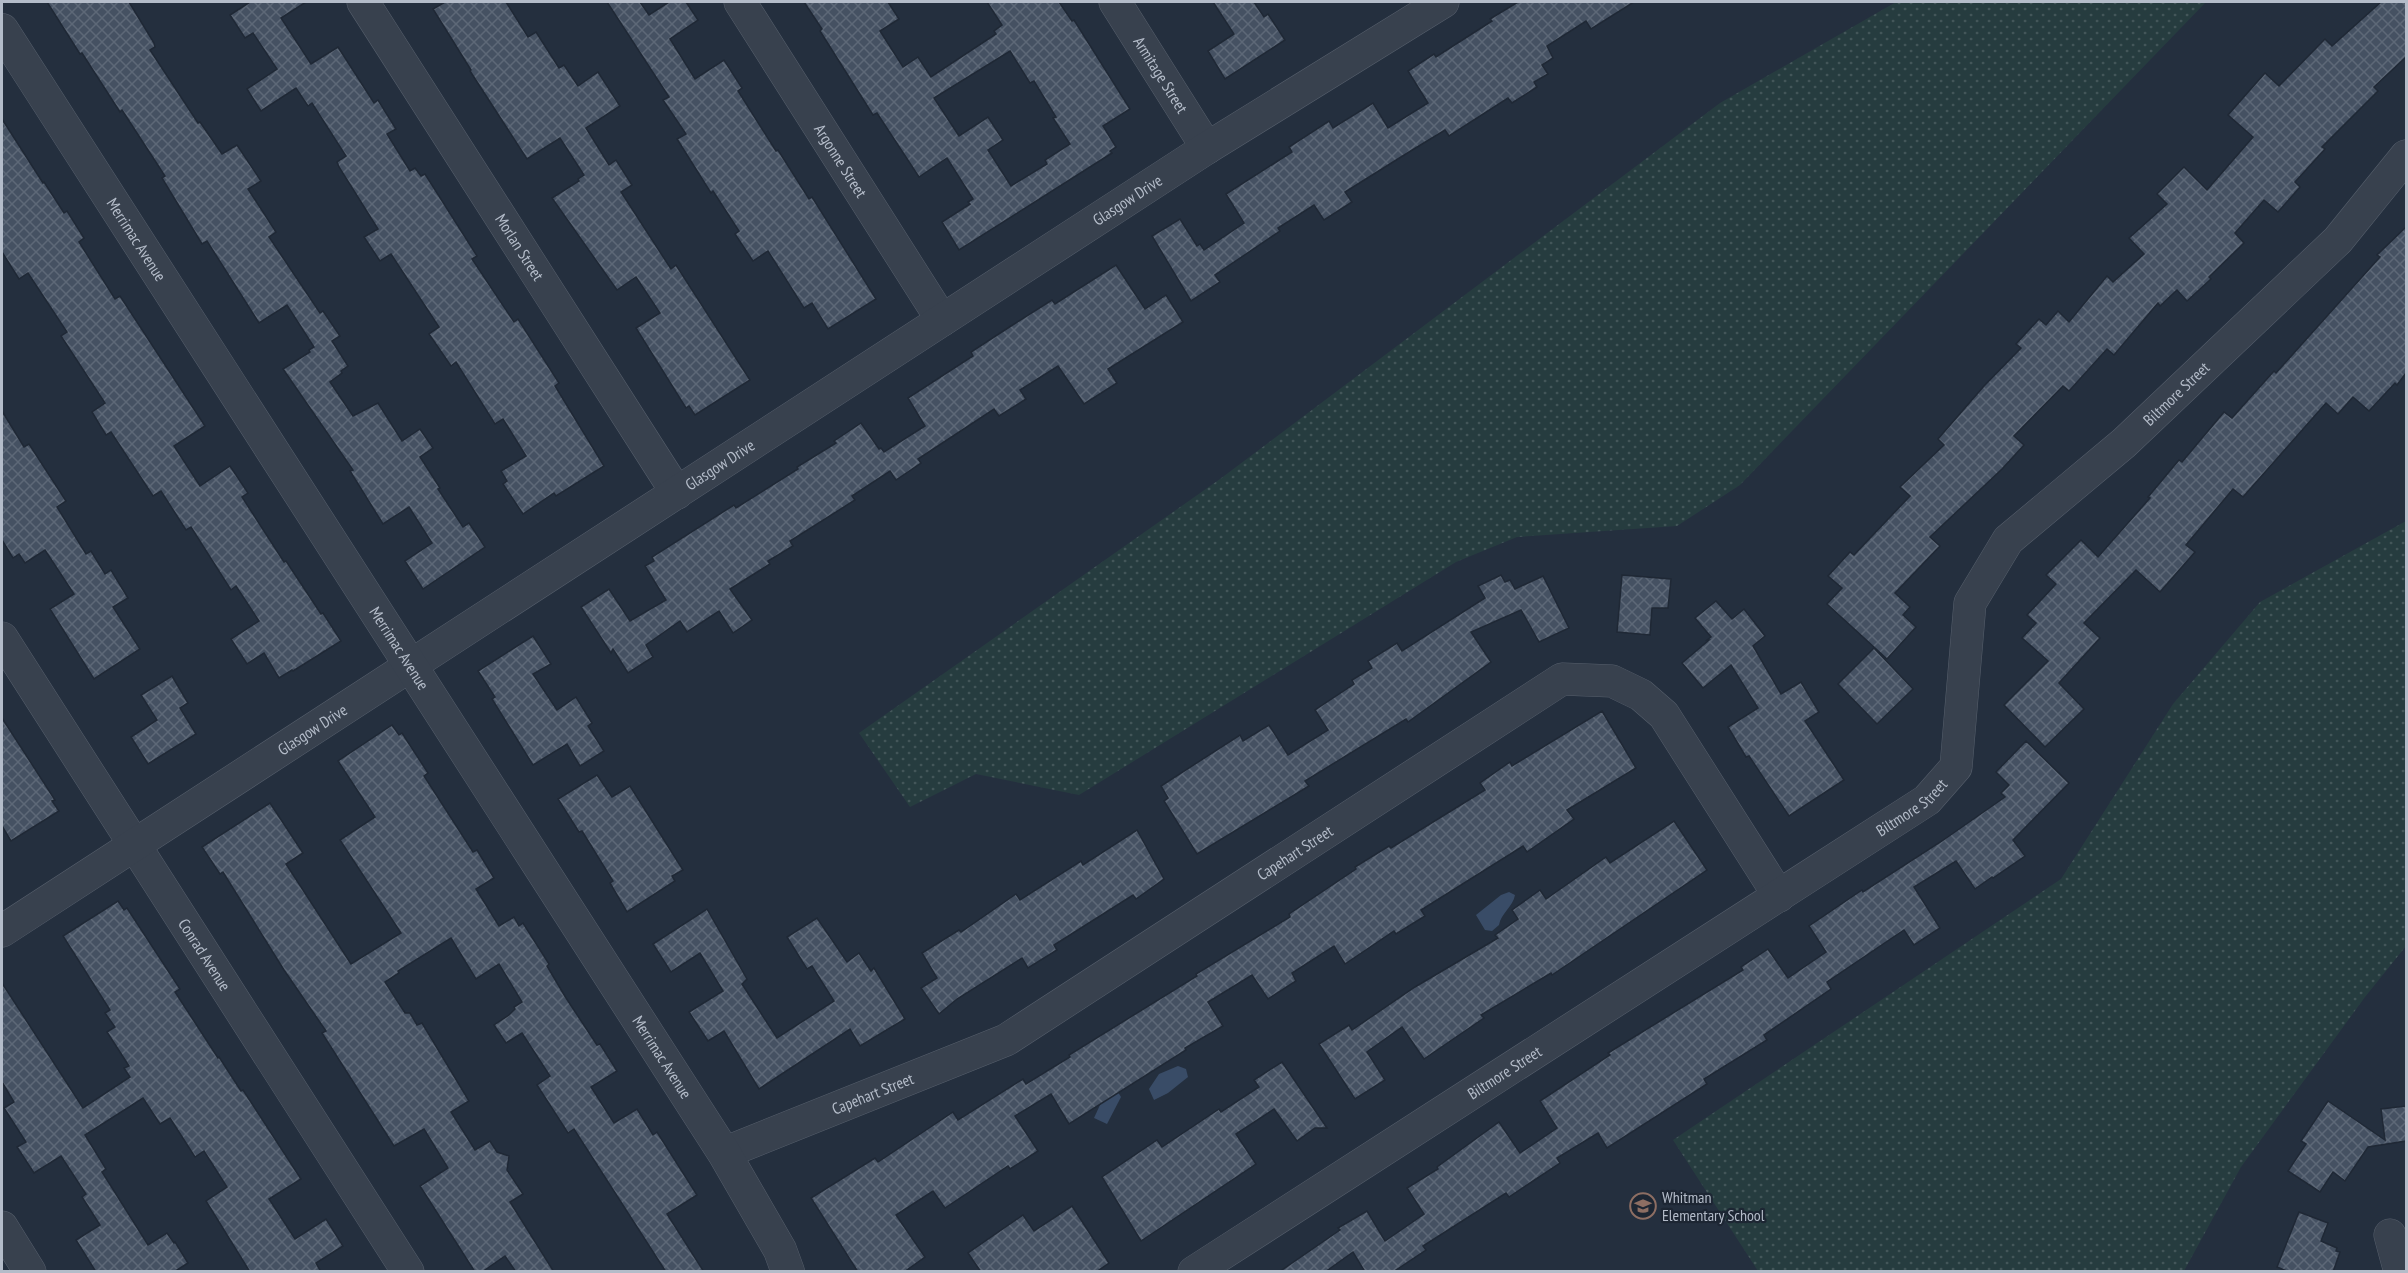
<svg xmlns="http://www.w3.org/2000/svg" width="2408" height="1273" font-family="'PT Sans Narrow',sans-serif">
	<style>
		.grass { fill: url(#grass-dots) }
		.water { fill: #394c67 }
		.building { fill: url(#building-cross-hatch); stroke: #1f2835; stroke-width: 1.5; fill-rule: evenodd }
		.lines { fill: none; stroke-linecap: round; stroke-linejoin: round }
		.minor-casing { stroke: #565f6c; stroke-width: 33 }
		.tertiary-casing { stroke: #565f6c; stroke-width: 34 }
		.minor { stroke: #38414e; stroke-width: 32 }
		.tertiary { stroke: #38414e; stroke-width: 33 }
		.labels { text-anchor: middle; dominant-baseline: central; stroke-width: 4.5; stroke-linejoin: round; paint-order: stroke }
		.street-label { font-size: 16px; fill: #b4bcc9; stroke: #1d2633 }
		.poi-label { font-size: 16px; fill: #b4bcc9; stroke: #1d2633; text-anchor: start }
	</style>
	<defs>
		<pattern id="grass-dots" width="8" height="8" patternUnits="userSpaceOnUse" patternTransform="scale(1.5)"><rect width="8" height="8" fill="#263c3f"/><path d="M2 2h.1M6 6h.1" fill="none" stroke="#435659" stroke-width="1.8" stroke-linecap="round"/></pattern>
		<pattern id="building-cross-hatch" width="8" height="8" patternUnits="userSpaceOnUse" patternTransform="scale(1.5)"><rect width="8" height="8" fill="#455162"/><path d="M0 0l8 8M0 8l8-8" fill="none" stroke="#5d6877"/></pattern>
	</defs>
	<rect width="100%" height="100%" fill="#242f3e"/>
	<g class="grass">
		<polygon points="1896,2 2206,2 1740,485 1677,526 1517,537 1456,562 1079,795 976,774 910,807 859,733 1220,479 1720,103"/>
		<polygon points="2406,521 2406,946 2365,997 2241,1167 2184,1271 1758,1271 1673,1140 2061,879 2173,704 2260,602"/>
	</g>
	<g class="water">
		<path d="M1509,892L1515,895C1513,907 1501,913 1499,925L1492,931L1485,930L1476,915L1501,895Z"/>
		<polygon points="1178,1066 1186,1069 1188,1077 1168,1093 1154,1100 1149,1089 1159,1074"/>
		<polygon points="1111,1081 1121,1097 1107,1124 1094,1118"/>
	</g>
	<g class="building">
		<polygon points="47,2 129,2 154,43 155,47 150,50 198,123 200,122 222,154 237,145 261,181 248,189 276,232 269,237 320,313 323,311 340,336 332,341 348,366 341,371 342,373 330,382 353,416 378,403 402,441 420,429 433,448 420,457 440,488 438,489 463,527 469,523 485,547 423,589 405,561 432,543 409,507 383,524 350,471 353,470 283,369 310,352 309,350 314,347 287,305 259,323 207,241 202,244 162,178 165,176 122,110 120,112 82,53 80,54"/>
		<polygon points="250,2 306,2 281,18 311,64 338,47 374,103 378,100 396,129 387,134 410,171 415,168 421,176 425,174 477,256 472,259 514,322 518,319 559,383 555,386 604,466 556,496 554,493 523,514 503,484 507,481 501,471 526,456 503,419 495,424 456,362 451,366 429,334 439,327 391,254 380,261 364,237 378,229 339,167 337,162 346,156 312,103 308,106 296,88 261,111 247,89 277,69 253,33 245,38 230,15"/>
		<polygon points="445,2 506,2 528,37 536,32 559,68 564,65 578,86 598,72 620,106 586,128 609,165 616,160 632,185 621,192 671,269 676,265 750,380 695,415 689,406 686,408 636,328 660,313 636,277 617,290 552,198 579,181 578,179 584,175 560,138 527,159 470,71 471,70 433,9"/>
		<polygon points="607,2 640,2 649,15 669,2 686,2 698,20 670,39 695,79 724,60 742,88 738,91 776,151 778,150 809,199 812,197 876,299 828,329 812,303 804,308 768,251 753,261 735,234 739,231 713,191 711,193 677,139 686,134 663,100 669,97"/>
		<path d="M804,2H888L899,19L880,31L903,67L918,57L931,77L996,34L994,31L1002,25L987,2H1059L1072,21L1074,20L1130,109L1103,126L1116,147L1110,151L1112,153L959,250L942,222L970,204L968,202L973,199L947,158L919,177L877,113L873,115L820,31L822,29ZM1010,51L1030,83L1034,81L1056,117L1053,118L1070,144L1045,160L1047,164L1011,186L988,150L1003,140L988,117L959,136L934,98Z"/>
		<polygon points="1213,2 1254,2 1264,17 1268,14 1285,40 1225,79 1208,51 1234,34"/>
		<polygon points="1518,2 1634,2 1591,29 1586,21 1547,46 1553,58 1542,65 1548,74 1534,82 1537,87 1512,103 1508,98 1449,136 1445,130 1409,152 1345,192 1352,202 1324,220 1314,205 1278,228 1280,231 1215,275 1220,282 1191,301 1152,236 1180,219 1197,246 1200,244 1204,250 1244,223 1226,194 1292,152 1289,147 1329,121 1333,128 1373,103 1388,128 1428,103 1408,71 1434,54 1436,57 1492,21 1490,19"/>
		<polygon points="2381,2 2406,2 2406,57 2374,87 2378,91 2322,147 2325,149 2295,182 2300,187 2278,212 2264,200 2235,233 2244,243 2209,277 2211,279 2187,301 2177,290 2160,306 2158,303 2114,355 2107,349 2069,391 2063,386 2014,436 2024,445 2002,469 1930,537 1940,546 1895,593 1910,607 1903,615 1916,627 1887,659 1827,604 1842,588 1828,576 1850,552 1854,555 1910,496 1900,487 1944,445 1938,439 1984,386 2021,348 2016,344 2039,319 2046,325 2058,311 2069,322 2107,276 2113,282 2144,254 2129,238 2167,204 2157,194 2184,167 2207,190 2253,137 2228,115 2265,73 2279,86 2325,39 2332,46"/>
		<polygon points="2,119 43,183 44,182 64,213 67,211 84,238 79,242 115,299 120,296 205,426 174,446 200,486 230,466 248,493 242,497 284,562 286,561 321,614 323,613 341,641 293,671 292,670 279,678 264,653 247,664 231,639 259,621 236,586 231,590 191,527 186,530 161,491 153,496 111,432 106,435 92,412 105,403 61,336 67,332 28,273 19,279 2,252"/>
		<polygon points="2406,227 2406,373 2397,385 2395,383 2369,411 2353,397 2338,414 2326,403 2243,497 2233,489 2186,545 2195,552 2160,592 2136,570 2084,623 2100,638 2059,683 2084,709 2045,747 2004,705 2048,661 2022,638 2036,623 2027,615 2056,584 2046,575 2081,540 2098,557 2150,498 2148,497 2179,460 2182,462 2224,412 2232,418 2274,371 2276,373 2380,257 2377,255"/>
		<polygon points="1116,265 1145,309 1166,295 1183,322 1108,369 1117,383 1084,404 1058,366 1020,390 1026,399 999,416 994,409 918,459 921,463 896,480 890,471 852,496 855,500 790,541 793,546 768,561 770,564 730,589 752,620 733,633 719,611 687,632 680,621 646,645 653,657 628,673 613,649 611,653 581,607 609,589 630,621 666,600 645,566 654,561 652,557 734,505 736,508 798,469 797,467 836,443 834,441 861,423 879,449 881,448 884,452 925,426 908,398 973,356 971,352 1011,326 1052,300 1055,304"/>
		<polygon points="2,411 24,447 29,444 66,501 57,507 86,554 91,551 105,574 111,570 128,598 113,607 140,649 94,679 50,609 74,594 45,550 25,563 19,554 13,558 2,540"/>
		<polygon points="1501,575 1505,582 1510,580 1515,589 1543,576 1569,628 1539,642 1521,610 1471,632 1491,662 1408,722 1406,719 1305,781 1309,786 1197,854 1164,801 1168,798 1161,786 1240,735 1243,741 1269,725 1288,755 1328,730 1315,710 1354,684 1352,680 1372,668 1368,661 1397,643 1402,651 1485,598 1478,586"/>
		<polygon points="1622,575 1671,579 1668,608 1652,608 1650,635 1617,632"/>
		<polygon points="1716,601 1732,619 1744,609 1765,636 1753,646 1781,694 1801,682 1819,712 1805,721 1844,780 1789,816 1749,756 1746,757 1728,727 1758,708 1731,665 1703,688 1682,663 1709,640 1707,640 1711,637 1695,618"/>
		<polygon points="533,636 551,664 533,674 557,710 576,697 592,723 588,726 604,751 580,766 567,744 533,765 492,699 495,697 478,671"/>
		<polygon points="1874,648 1913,689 1877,724 1838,684"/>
		<polygon points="172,676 188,703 180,708 196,734 148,764 131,737 157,720 141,695"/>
		<polygon points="1602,711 1636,768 1567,810 1574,819 1527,852 1523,846 1421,910 1425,916 1396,934 1394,931 1345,964 1334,946 1292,973 1296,981 1268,999 1252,975 1208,1002 1223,1026 1185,1048 1186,1050 1069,1124 1051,1094 1015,1116 1038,1151 1010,1169 1008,1166 945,1208 933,1191 896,1215 925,1257 904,1272 858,1272 811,1198 875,1158 878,1162 953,1112 958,1120 1023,1079 1026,1084 1070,1057 1069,1055 1197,976 1196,974 1290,917 1289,914 1356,869 1355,867 1389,846 1391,848 1485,790 1480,783 1510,762 1512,766"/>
		<polygon points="2,718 55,800 52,801 59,811 11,841 2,826"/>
		<polygon points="392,725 399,735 402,733 428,773 424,776 473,852 477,850 494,878 476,889 499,926 514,917 519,926 523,923 549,964 547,966 566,998 597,1045 600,1044 617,1071 591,1087 614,1123 637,1109 653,1135 657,1132 697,1195 667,1214 704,1272 666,1272 574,1129 568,1133 537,1085 550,1076 522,1033 506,1043 494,1025 509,1015 515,1009 514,1007 522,1002 499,964 476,979 451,938 398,971 399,973 385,982 405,1013 410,1013 417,1025 422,1023 469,1101 451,1112 475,1150 490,1141 497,1152 509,1156 507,1170 523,1194 510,1202 554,1272 516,1272 505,1256 482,1272 475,1272 420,1186 448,1168 424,1129 394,1146 322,1033 326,1031 284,970 223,872 220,874 202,847 270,803 303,853 286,864 351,964 401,933 340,840 375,817 338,761"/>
		<polygon points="2026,741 2069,783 2013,840 2025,856 1993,878 1992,877 1975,889 1956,861 1914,887 1940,928 1914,945 1904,930 1827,982 1831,989 1764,1035 1767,1040 1704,1079 1707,1084 1607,1148 1598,1133 1557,1158 1560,1163 1509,1197 1506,1193 1423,1246 1426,1250 1393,1272 1365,1272 1353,1252 1325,1272 1279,1272 1340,1230 1338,1228 1367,1211 1385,1241 1424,1214 1407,1188 1438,1169 1437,1167 1499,1122 1520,1153 1557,1128 1540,1101 1610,1055 1608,1053 1743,970 1741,967 1768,949 1788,978 1826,952 1809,926 1862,890 1863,892 1942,841 2005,797 2001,793 2009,785 1996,772"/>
		<polygon points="597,775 612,797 630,786 683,870 672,876 675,881 627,912 610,883 613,881 582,831 579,832 558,799"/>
		<polygon points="1674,821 1707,870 1552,975 1551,973 1481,1015 1484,1018 1424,1059 1402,1027 1367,1052 1385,1080 1355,1099 1319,1044 1349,1025 1352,1030 1415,987 1498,938 1495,935 1518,919 1512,910 1540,890 1546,899 1606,857 1610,863"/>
		<polygon points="1137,830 1164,879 1136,899 1133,895 1054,945 1057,950 1028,968 1022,958 957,999 939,1014 921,988 937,978 922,953 959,930 961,932 1016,894 1020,900 1081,861 1083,865"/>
		<polygon points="118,901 124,910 127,908 180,989 175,992 218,1058 219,1057 241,1091 243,1090 301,1179 269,1199 295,1239 326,1219 343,1246 316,1263 321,1272 250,1272 206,1201 227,1187 204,1151 195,1157 170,1118 160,1124 143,1098 85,1135 106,1169 102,1172 148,1245 167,1233 174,1243 175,1242 188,1263 174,1272 96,1272 76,1240 100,1225 82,1197 86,1194 61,1156 34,1173 17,1147 26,1142 4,1108 14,1102 2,1082 2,983 83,1108 130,1077 124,1068 129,1066 107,1032 115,1027 105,1013 110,1010 63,936"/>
		<polygon points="707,909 747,979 742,984 777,1038 834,1001 812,966 807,969 787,937 817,918 847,962 859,953 871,971 874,968 905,1019 860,1046 850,1029 759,1089 724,1031 708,1041 689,1012 723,991 700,953 671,972 653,944"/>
		<polygon points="1282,1062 1327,1128 1315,1128 1297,1141 1274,1109 1236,1134 1256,1164 1141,1241 1102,1177 1157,1140 1162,1147 1219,1109 1221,1112 1259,1087 1254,1080"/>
		<polygon points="2328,1101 2385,1140 2381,1109 2406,1106 2406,1141 2368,1147 2345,1181 2333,1172 2320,1192 2288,1171 2306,1144 2301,1141"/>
		<polygon points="1072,1206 1109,1263 1096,1272 981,1272 968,1253 1023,1215 1034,1231"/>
		<polygon points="2299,1212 2328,1223 2321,1241 2337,1248 2336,1251 2340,1252 2333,1272 2289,1272 2277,1267"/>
	</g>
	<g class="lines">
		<g class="minor-casing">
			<g id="minor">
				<path id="s1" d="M363,2L677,493"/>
				<path id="s2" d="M740,2L942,320"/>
				<path id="s3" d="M1115,2L1207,148"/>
				<path id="s4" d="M2,638L408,1272"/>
				<path id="s5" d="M2,931L1207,148L1443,2"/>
				<path id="s6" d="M724,1153L1006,1040L1562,679L1612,681L1641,695L1664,715L1779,896"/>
				<polyline points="2,1227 30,1272"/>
				<polyline points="2390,1235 2400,1272"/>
				<path id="s7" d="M1194,1272L1927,800L1956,767L1970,603L2008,540L2124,443L2338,240L2406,156"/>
			</g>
		</g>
		<g class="tertiary-casing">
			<g id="tertiary">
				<path id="s8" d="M2,30L724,1153L780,1250L788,1272"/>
			</g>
		</g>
		<use href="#minor" class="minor"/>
		<use href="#tertiary" class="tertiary"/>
	</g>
	<defs>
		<g id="school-ring" transform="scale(1.35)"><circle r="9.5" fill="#1d2633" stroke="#8d6e63" stroke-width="1.5"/><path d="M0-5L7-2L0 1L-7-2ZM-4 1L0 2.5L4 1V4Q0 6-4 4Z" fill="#8d6e63"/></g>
	</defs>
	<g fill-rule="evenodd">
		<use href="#school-ring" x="1643" y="1206"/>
	</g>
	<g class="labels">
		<g class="street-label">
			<text stroke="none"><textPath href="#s3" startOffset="86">Armitage Street</textPath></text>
			<text stroke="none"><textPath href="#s2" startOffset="188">Argonne Street</textPath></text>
			<text stroke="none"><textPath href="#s5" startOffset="1342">Glasgow Drive</textPath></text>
			<text stroke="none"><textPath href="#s8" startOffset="249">Merrimac Avenue</textPath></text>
			<text stroke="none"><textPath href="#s1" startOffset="291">Morlan Street</textPath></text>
			<text stroke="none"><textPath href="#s7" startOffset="1377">Biltmore Street</textPath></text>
			<text stroke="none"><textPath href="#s5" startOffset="856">Glasgow Drive</textPath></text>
			<text stroke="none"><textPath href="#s8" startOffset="735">Merrimac Avenue</textPath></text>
			<text stroke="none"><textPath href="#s5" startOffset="370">Glasgow Drive</textPath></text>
			<text stroke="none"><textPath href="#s7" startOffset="855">Biltmore Street</textPath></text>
			<text stroke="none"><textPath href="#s6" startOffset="648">Capehart Street</textPath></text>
			<text stroke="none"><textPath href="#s4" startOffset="376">Conrad Avenue</textPath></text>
			<text stroke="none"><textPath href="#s8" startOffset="1221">Merrimac Avenue</textPath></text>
			<text stroke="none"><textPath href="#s7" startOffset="369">Biltmore Street</textPath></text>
			<text stroke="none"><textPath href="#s6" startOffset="160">Capehart Street</textPath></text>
		</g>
		<g class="poi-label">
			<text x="1662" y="1197">Whitman<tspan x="1662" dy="18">Elementary School</tspan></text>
		</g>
	</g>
	<rect width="2408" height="1273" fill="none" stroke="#b4bcc9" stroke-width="6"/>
</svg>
